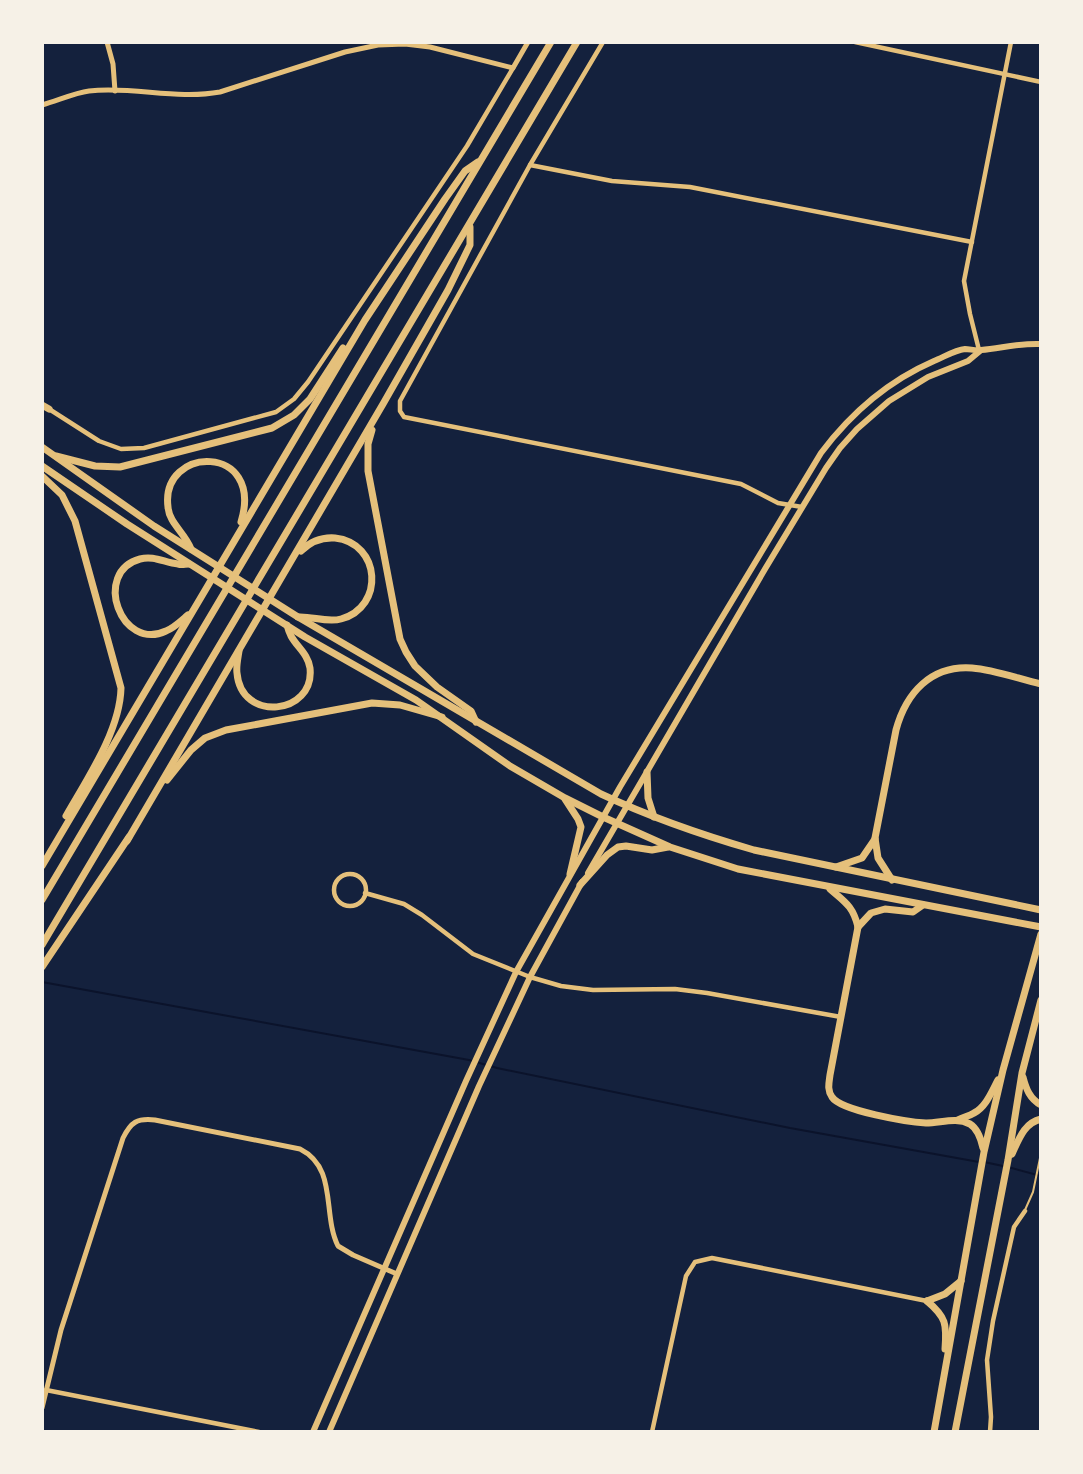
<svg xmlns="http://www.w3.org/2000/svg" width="1083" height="1474" font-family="'Fira Sans',sans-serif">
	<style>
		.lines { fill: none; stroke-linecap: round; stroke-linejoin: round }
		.stream { stroke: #0b132b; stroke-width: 2 }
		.service { stroke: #e5c07b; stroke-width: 2 }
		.minor { stroke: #e5c07b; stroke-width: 4.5 }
		.tertiary { stroke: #e5c07b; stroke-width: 5 }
		.primary { stroke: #e5c07b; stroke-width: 6 }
		.trunk { stroke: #e5c07b; stroke-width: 7 }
		.motorway { stroke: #e5c07b; stroke-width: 7 }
	</style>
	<rect width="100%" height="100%" fill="#14213d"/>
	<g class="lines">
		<g class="stream">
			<polyline points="42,982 469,1060 497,1068 790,1128 979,1162"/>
			<polyline points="984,1162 1003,1166"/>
			<polyline points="1008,1167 1041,1176"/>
		</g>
		<polyline class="service" points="1025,1210 1033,1192 1040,1158"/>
		<g class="minor">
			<polyline points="603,42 530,165 400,401 400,411 404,417 741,484 778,503 802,507"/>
			<polyline points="855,42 1041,82"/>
			<polyline points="530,165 612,181 690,187 972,242"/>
			<polyline points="979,350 970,314 964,281 1011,42"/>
			<polyline points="49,409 99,441 121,449 144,448 276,412 294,399 308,382 467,146 513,68"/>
			<circle cx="350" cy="890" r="16"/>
			<polyline points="365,893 404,904 422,915 473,954 530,977 561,986 593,990 675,989 707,993 841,1017"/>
			<polyline points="46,1390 259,1432"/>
			<polyline points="652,1432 686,1276 695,1262 712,1258 927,1301"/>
			<polyline points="990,1432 991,1417 987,1360 993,1321 1014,1227 1025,1211"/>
		</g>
		<g class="tertiary">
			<polyline points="107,42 113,64 115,91"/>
			<path d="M42,105C57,101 74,93 89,91C133,86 176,100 220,92L345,52L378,45L405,44L430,47L513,68L528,42"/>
			<path d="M42,1408L61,1330L123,1138C131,1122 137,1118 155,1120L300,1149C338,1168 322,1214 338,1246L353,1255L397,1274"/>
		</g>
		<g class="primary">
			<polyline points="588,873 765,569 826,468 840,448 857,429 889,401 928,377 968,361 980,351"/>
			<path d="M313,1432L466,1081L516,972L620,787L821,453C851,413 888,381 934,361C944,357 955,350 965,349C970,349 976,351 981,350C1002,348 1020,343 1041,344"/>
			<polyline points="329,1432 479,1086 530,977 582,882"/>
		</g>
		<g class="trunk">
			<polyline points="42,405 49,409"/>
			<path d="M42,447L154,526L298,617L601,794C650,817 702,835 754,850L1041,910"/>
			<polyline points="42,466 127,524 305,637 416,700 510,766 565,798 603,817 670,847 738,869 1041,927"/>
			<polyline points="647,772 648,798 654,817"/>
			<polyline points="565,799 578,819 581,827 570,874"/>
			<polyline points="836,867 862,858 875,839"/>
			<path d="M892,880L878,858L875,838L896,730C906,693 931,665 972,668C995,670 1019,679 1041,684"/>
			<polyline points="580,885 607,855 618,847 626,846 652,850 668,847"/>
			<path d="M830,889C845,902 853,906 858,927L830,1075C829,1083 827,1090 832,1097C841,1111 908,1122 926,1123C941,1123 956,1117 970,1124C978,1129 981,1139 983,1148"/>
			<polyline points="858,927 871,913 885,909 913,912 923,905"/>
			<path d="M1023,1077C1026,1089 1030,1099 1041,1105"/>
			<path d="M958,1120C964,1117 969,1116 974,1113C986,1107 992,1091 998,1080"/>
			<path d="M1012,1154C1019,1139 1024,1123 1041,1119"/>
			<path d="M927,1301C946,1317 947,1324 945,1349"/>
			<polyline points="927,1301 945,1294 961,1281"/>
			<polyline points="934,1432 984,1152 1003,1070 1041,934"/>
			<polyline points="955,1432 1008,1160 1022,1073 1041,1000"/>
		</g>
		<g class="motorway">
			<polyline points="372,430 368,444 368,471 400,639 406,652 415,666 437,687 471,711 476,722"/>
			<polyline points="56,456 95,466 120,467 272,428 294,415 310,399 343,348"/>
			<path d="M42,476L62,495L75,521L121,688C120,731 87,779 66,816"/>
			<path d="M191,549C185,533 169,523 168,507C160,445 265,443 241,522"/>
			<path d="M188,615C181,621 174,628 166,631C121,652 92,572 140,559C154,555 165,563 178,564C182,565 185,564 189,564"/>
			<path d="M298,617C312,616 327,623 341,619C385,607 381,543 335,538C321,537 310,542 301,551"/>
			<path d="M239,651C238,658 236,666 237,673C241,723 315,715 310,668C308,654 297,647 291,636C289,632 288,629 287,625"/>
			<polyline points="167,780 191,750 205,738 226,730 372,703 400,705 442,717"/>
			<polyline points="127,841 383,404 448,290 470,245 470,227"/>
			<polyline points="42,866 365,320 445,199 465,171 478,162"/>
			<polyline points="42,900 551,42"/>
			<polyline points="42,945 577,42"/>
			<polyline points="42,967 129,837"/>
		</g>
	</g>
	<rect width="1083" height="1474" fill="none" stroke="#f6f1e7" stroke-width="88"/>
</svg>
